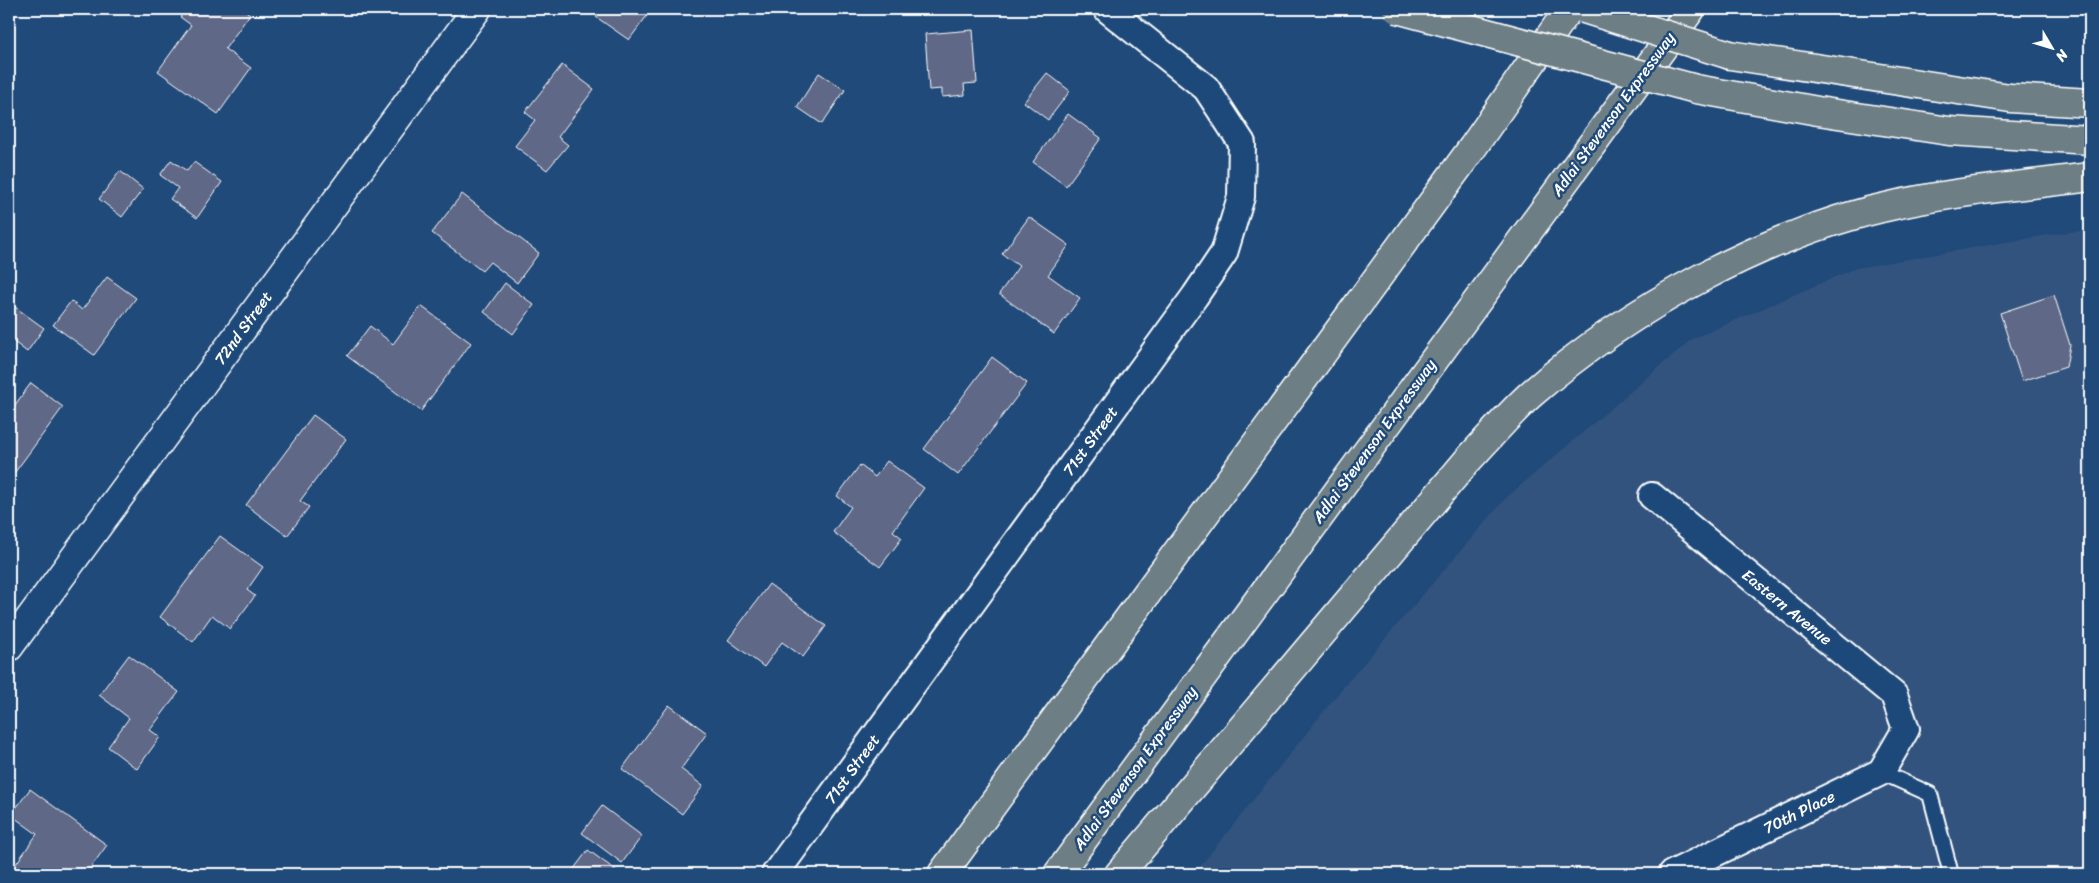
<svg xmlns="http://www.w3.org/2000/svg" width="2099" height="883" font-family="Sriracha,sans-serif">
	<style>
		.built { fill: #33537e }
		.building { fill: #616887; stroke: #fff }
		.lines { fill: none; stroke-linecap: round; stroke-linejoin: round }
		.service-casing { stroke: #fff; stroke-width: 18 }
		.minor-casing { stroke: #fff; stroke-width: 30 }
		.tertiary-casing { stroke: #fff; stroke-width: 31 }
		.motorway-casing { stroke: #fff; stroke-width: 31 }
		.service { stroke: #1f4a7a; stroke-width: 14 }
		.minor { stroke: #1f4a7a; stroke-width: 26 }
		.tertiary { stroke: #1f4a7a; stroke-width: 28 }
		.motorway { stroke: #6d7e84; stroke-width: 28 }
		.motorway-bridge-casing { stroke: #fff; stroke-width: 31; stroke-linecap: butt }
		.motorway-bridge { stroke: #6d7e84; stroke-width: 28 }
		.labels { text-anchor: middle; dominant-baseline: central; stroke-width: 5; stroke-linejoin: round; paint-order: stroke }
		.street-label { font-size: 16px; fill: #fff; stroke: #1f4a7a }
	</style>
	<rect width="100%" height="100%" fill="#1f4a7a"/>
	<filter id="ink" filterUnits="userSpaceOnUse"><feTurbulence type="fractalNoise" baseFrequency=".02" numOctaves="2"/><feDisplacementMap in="SourceGraphic" scale="10" xChannelSelector="R" yChannelSelector="G"/><feConvolveMatrix kernelMatrix="1 2 1 2 8 2 1 2 1" color-interpolation-filters="sRGB"/></filter>
	<g filter="url(#ink)">
		<polygon class="built" points="2090,230 2090,874 1194,874 1340,691 1506,498 1692,339 1856,268 2053,234"/>
		<g class="building">
			<polygon points="187,9 243,9 250,14 225,49 251,68 218,114 158,71 191,25 180,17"/>
			<polygon points="602,9 652,9 629,40 596,17"/>
			<polygon points="973,30 977,83 964,84 965,95 942,97 942,89 929,90 925,34"/>
			<polygon points="562,65 594,89 558,137 568,145 547,170 515,146 535,120 525,112"/>
			<polygon points="819,73 845,90 822,124 797,107"/>
			<polygon points="1047,73 1070,91 1048,120 1024,102"/>
			<polygon points="1068,114 1101,138 1066,186 1033,162"/>
			<polygon points="171,160 187,171 194,162 222,182 197,218 170,199 178,188 160,175"/>
			<polygon points="120,171 143,189 122,217 99,199"/>
			<polygon points="462,194 539,253 517,283 490,262 482,271 432,233"/>
			<polygon points="1029,217 1069,245 1048,275 1080,298 1054,334 999,294 1019,266 1002,254"/>
			<polygon points="107,277 136,298 94,355 53,325 71,301 82,310"/>
			<polygon points="505,283 534,305 513,334 484,312"/>
			<polygon points="2054,295 2070,345 2066,367 2022,381 2000,313"/>
			<polygon points="421,306 471,343 421,411 347,356 370,326 393,344"/>
			<polygon points="15,307 44,328 27,352 9,338 9,316"/>
			<polygon points="992,357 1027,383 958,475 924,449"/>
			<polygon points="31,383 63,407 15,472 9,467 9,413"/>
			<polygon points="313,415 346,439 300,501 309,507 287,536 246,505"/>
			<polygon points="887,461 924,488 893,531 902,538 880,567 833,532 851,507 837,496 860,465 875,477"/>
			<polygon points="220,536 263,567 247,590 255,596 230,629 212,615 193,642 160,617"/>
			<polygon points="769,584 826,626 803,657 782,642 764,667 728,640"/>
			<polygon points="129,655 179,692 150,730 160,737 137,769 108,747 129,718 99,695"/>
			<polygon points="669,705 707,733 681,769 703,786 682,814 622,769"/>
			<polygon points="30,789 107,845 86,874 9,874 37,834 11,815"/>
			<polygon points="602,806 642,836 622,863 582,833"/>
			<polygon points="588,850 621,874 570,874"/>
		</g>
		<g class="lines">
			<g class="service-casing">
				<polyline id="service" points="1881,772 1930,794 1951,874"/>
			</g>
			<g class="minor-casing">
				<g id="minor">
					<polyline points="1652,496 1894,695 1906,729 1881,772 1672,874"/>
					<polyline points="775,874 1195,296 1224,253 1241,197 1242,143 1206,88 1107,9"/>
				</g>
			</g>
			<g class="tertiary-casing">
				<polyline id="tertiary" points="9,647 477,9"/>
			</g>
			<g class="motorway-casing">
				<g id="motorway">
					<polyline points="1730,55 2010,98 2090,103"/>
					<polyline points="1696,89 1818,111 1949,131 2090,140"/>
					<polyline points="942,874 1473,147 1569,9"/>
					<polyline points="1058,874 1691,9"/>
					<path d="M1119,874L1467,461C1488,439 1508,415 1530,395C1629,308 1769,231 1899,204C1962,191 2026,185 2090,177"/>
				</g>
			</g>
			<use href="#service" class="service"/>
			<use href="#minor" class="minor"/>
			<use href="#tertiary" class="tertiary"/>
			<use href="#motorway" class="motorway"/>
			<g class="motorway-bridge-casing">
				<g id="motorway-bridge">
					<polyline points="1397,9 1696,89"/>
					<polyline points="1584,9 1730,55"/>
				</g>
			</g>
			<use href="#motorway-bridge" class="motorway-bridge"/>
		</g>
	</g>
	<g class="labels">
		<g class="street-label">
			<text transform="translate(1613 114) rotate(-54)">Adlai Stevenson Expressway</text>
			<text transform="translate(243 328) rotate(-54)">72nd Street</text>
			<text transform="translate(1090 441) rotate(-54)">71st Street</text>
			<text transform="translate(1374 441) rotate(-54)">Adlai Stevenson Expressway</text>
			<text transform="translate(1787 607) rotate(39)">Eastern Avenue</text>
			<text transform="translate(1135 768) rotate(-54)">Adlai Stevenson Expressway</text>
			<text transform="translate(852 769) rotate(-54)">71st Street</text>
			<text transform="translate(1799 812) rotate(-26)">70th Place</text>
		</g>
	</g>
	<rect width="2099" height="883" fill="none" stroke="#1f4a7a" stroke-width="30"/>
	<rect x="15" y="15" width="2069" height="853" fill="none" stroke="#fff" stroke-width="2" filter="url(#ink)"/>
	<g transform="translate(2052 48) rotate(128)" stroke="#1f4a7a" stroke-width="4" paint-order="stroke">
	<path d="M0-4L9 19L0 12L-9 19Z" fill="#ffffff"/>
	<text y="-8" font-size="14" font-weight="bold" text-anchor="middle" fill="#ffffff">N</text>
	</g>
</svg>
